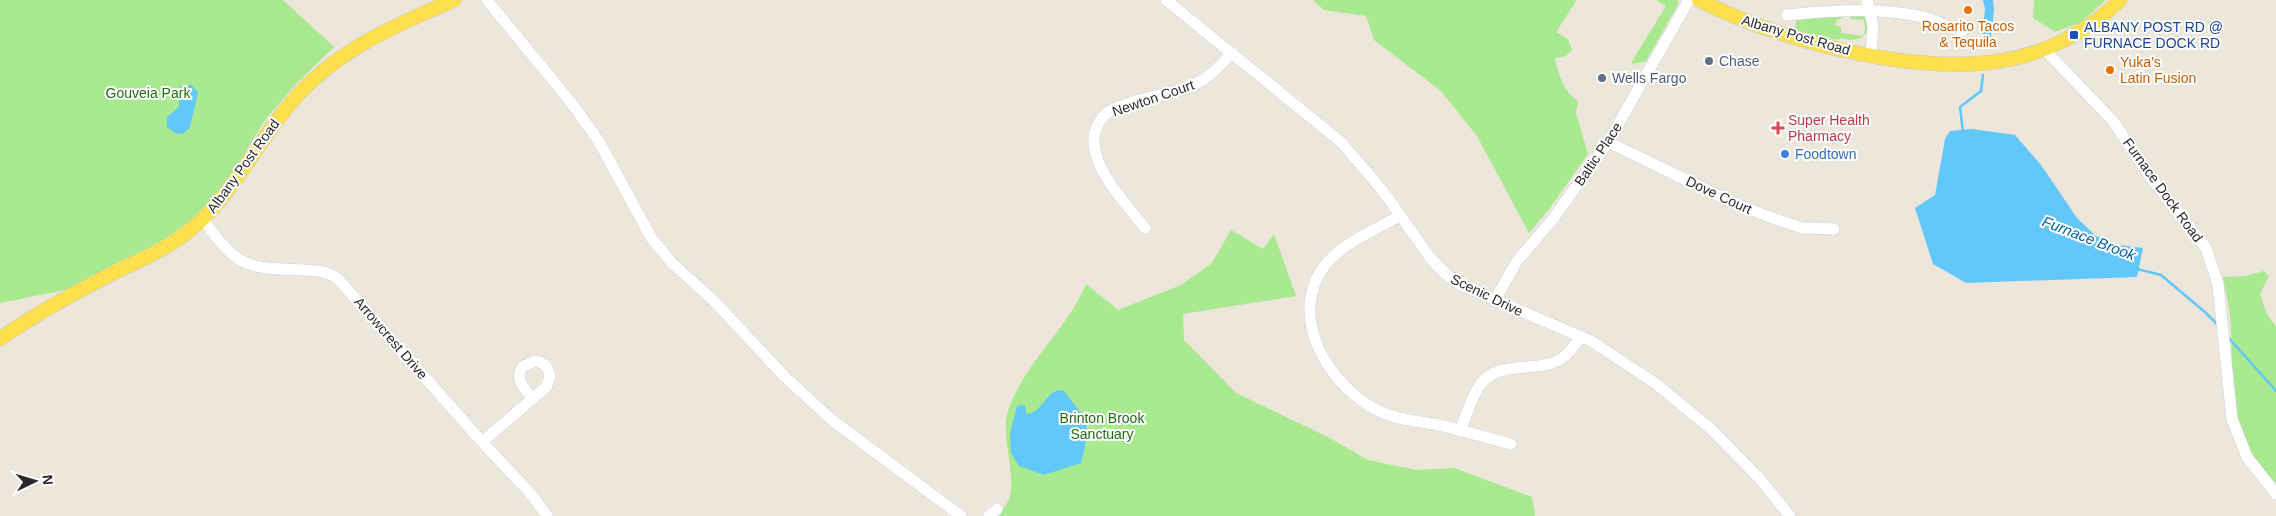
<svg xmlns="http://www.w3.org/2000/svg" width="2276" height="516" font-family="Helvetica,sans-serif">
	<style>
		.green { fill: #a9e990 }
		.water { fill: #62c7fa }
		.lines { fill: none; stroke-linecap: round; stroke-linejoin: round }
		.stream { stroke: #62c7fa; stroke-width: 2.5 }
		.minor-casing { stroke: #cfd1e4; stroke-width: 12 }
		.major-casing { stroke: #c7c7c7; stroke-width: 15 }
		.minor { stroke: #fff; stroke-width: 11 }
		.major { stroke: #fee04e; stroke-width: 14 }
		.food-dot { fill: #e8710a; stroke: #fff; stroke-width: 2 }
		.transit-dot { fill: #1a4fb4; stroke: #fff; stroke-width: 2 }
		.service-dot { fill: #5c6f8a; stroke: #fff; stroke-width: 2 }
		.health-dot { fill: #e0444e; stroke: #fff; stroke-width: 2 }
		.shop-dot { fill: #3f7fe0; stroke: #fff; stroke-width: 2 }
		.labels { text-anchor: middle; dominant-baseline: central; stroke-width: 4; stroke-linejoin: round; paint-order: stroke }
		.food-label { font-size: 14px; fill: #c56008; stroke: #fff }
		.transit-label { font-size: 14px; fill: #164399; stroke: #fff; text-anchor: start }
		.street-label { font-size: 14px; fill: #292929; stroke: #fff }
		.service-label { font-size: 14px; fill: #4e5e75; stroke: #fff; text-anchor: start }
		.park-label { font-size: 14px; fill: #206d13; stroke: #fff }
		.health-label { font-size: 14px; fill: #be3a42; stroke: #fff; text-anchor: start }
		.shop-label { font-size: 14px; fill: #366cbe; stroke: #fff; text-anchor: start }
		.water-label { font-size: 15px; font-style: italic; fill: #0162a6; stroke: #fff }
	</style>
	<rect width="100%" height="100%" fill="#ede6da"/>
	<g class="green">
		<polygon points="0,0 283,0 334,47 296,84 265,120 233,172 212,199 191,220 162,241 70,289 0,303"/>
		<path d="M1313,0H1577L1556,32L1568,39L1572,50L1566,56L1555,58C1558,74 1564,92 1578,101L1576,113L1588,154L1550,208L1529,233L1477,136L1441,91L1374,40L1366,16L1324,10Z"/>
		<polygon points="1656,0 1678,0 1678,5 1646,61 1633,64 1631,63 1666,6"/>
		<polygon points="2034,0 2106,0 2080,23 2055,32 2033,18"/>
		<polygon points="1862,13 1867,17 1867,32 1861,38 1851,40 1841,38 1838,40 1795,31 1796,19 1842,16 1841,19 1837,20 1835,25 1841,27 1841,33 1863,36 1865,30 1864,20 1851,19 1851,16"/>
		<path d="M1231,230L1263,249L1274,234L1296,296L1183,314L1184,340L1236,393L1330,438L1368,460L1416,470L1454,468L1532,497L1535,516H995C999,513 1004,509 1006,505C1021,483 999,438 1008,411C1024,363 1067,330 1086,284L1118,310L1181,285L1212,263Z"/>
		<path d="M2264,271L2269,276L2260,294L2267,314L2276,327V483C2261,468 2247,451 2240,430C2228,393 2234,352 2230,315C2228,302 2225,289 2223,277L2245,276Z"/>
	</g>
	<g class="water">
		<polygon points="1983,0 1993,0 1994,10 1990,48 1981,47 1985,9"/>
		<polygon points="191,85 198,92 190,127 183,134 175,133 167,127 167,117 179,107 180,87"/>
		<polygon points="1972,129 2015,135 2041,165 2077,218 2096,236 2119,245 2143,248 2137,277 1966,283 1933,264 1915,208 1935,195 1945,139 1950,131"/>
		<path d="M1058,390L1064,391L1087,421L1085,447L1081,463L1044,475L1019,466L1011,453L1010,433L1017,406L1025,405L1026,414C1042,413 1043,396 1058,390Z"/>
	</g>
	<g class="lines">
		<g class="stream">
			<polyline points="1963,132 1960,107 1981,91 1983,75"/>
			<polyline points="2137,269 2161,275 2206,313 2219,326"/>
			<polyline points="2227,336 2276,391"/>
		</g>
		<g class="minor-casing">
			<g id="minor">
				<polyline points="487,0 573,105 598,140 652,239 672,263 715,302 785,377 832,420 961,516"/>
				<polyline points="1166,0 1341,142 1383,191 1431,259 1447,275 1461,285 1591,341 1655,383 1711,429 1759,478 1790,516"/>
				<polyline points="1867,0 1873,26 1871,55"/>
				<path d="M1787,15C1833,11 1872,7 1918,16C1933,19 1947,27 1962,31"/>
				<polyline points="2044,49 2113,121 2149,175 2206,248 2218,284 2232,419 2247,457 2276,494"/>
				<polyline points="1608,142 1734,203 1767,216 1802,228 1834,229"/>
				<path d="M1399,216C1375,230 1343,243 1326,264C1285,315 1329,387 1379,411C1397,420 1419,421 1438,425C1462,430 1487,438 1511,444"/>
				<path d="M203,219C238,269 246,268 305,270C318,271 327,271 338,279L482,442L531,494L547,516"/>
				<path d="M1145,228C1123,199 1068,146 1108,112C1114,107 1128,104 1136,101C1159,94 1181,93 1201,81C1213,75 1223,62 1232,53"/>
				<polyline points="1495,300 1517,261 1553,219 1608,142 1689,0"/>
				<path d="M1460,431C1466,416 1471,398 1480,385C1499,359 1535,373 1559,360C1568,355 1574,346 1580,338"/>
				<path d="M482,442L546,387C553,375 549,363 535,361L522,367C515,381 524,388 533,398"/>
				<polyline points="989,516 997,509"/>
			</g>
		</g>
		<g class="major-casing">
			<g id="major">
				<path d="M1699,0C1778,40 1911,75 2000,61C2045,54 2088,32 2120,0"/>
				<path d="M0,339C35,314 72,294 111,274C137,261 166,250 190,230C233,195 255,145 290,104C333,52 393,26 454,0"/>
			</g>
		</g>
		<use href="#minor" class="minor"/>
		<use href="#major" class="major"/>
	</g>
	<g class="food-dot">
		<circle cx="1968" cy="10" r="5"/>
		<circle cx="2110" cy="70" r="5"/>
	</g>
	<rect class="transit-dot" x="2069" y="30" width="10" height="10" rx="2.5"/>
	<g class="service-dot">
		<circle cx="1709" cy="61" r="5"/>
		<circle cx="1602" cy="78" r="5"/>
	</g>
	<path class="health-dot" d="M1775.5 120.5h5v5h5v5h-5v5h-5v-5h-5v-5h5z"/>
	<circle class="shop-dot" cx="1785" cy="154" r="5"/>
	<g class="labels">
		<g class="food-label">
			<text x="1968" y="26">Rosarito Tacos<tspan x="1968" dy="16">&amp; Tequila</tspan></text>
			<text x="2120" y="62" text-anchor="start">Yuka's<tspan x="2120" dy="16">Latin Fusion</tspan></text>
		</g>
		<g class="transit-label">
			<text x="2084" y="27">ALBANY POST RD @<tspan x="2084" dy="16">FURNACE DOCK RD</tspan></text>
		</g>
		<g class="street-label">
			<text transform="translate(1796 35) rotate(16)">Albany Post Road</text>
			<text transform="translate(1153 98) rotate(-19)">Newton Court</text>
			<text transform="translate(1598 154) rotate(-56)">Baltic Place</text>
			<text transform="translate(243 166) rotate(-54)">Albany Post Road</text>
			<text transform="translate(2163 190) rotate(54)">Furnace Dock Road</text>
			<text transform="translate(1719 195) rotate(25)">Dove Court</text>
			<text transform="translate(1487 295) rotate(26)">Scenic Drive</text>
			<text transform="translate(391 338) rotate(49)">Arrowcrest Drive</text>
		</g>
		<g class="service-label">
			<text x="1719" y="61">Chase</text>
			<text x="1612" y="78">Wells Fargo</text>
		</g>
		<g class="park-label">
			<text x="148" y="93">Gouveia Park</text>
			<text x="1102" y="418">Brinton Brook<tspan x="1102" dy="16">Sanctuary</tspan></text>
		</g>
		<g class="health-label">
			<text x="1788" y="120">Super Health<tspan x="1788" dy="16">Pharmacy</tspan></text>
		</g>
		<g class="shop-label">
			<text x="1795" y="154">Foodtown</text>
		</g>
		<g class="water-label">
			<text transform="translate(2089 238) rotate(21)">Furnace Brook</text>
		</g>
	</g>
	<g transform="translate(35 481) rotate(85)" stroke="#ffffff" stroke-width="4" paint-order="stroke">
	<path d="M0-4L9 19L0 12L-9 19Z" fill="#292929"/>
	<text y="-8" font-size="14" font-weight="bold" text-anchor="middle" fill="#292929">N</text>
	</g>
</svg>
